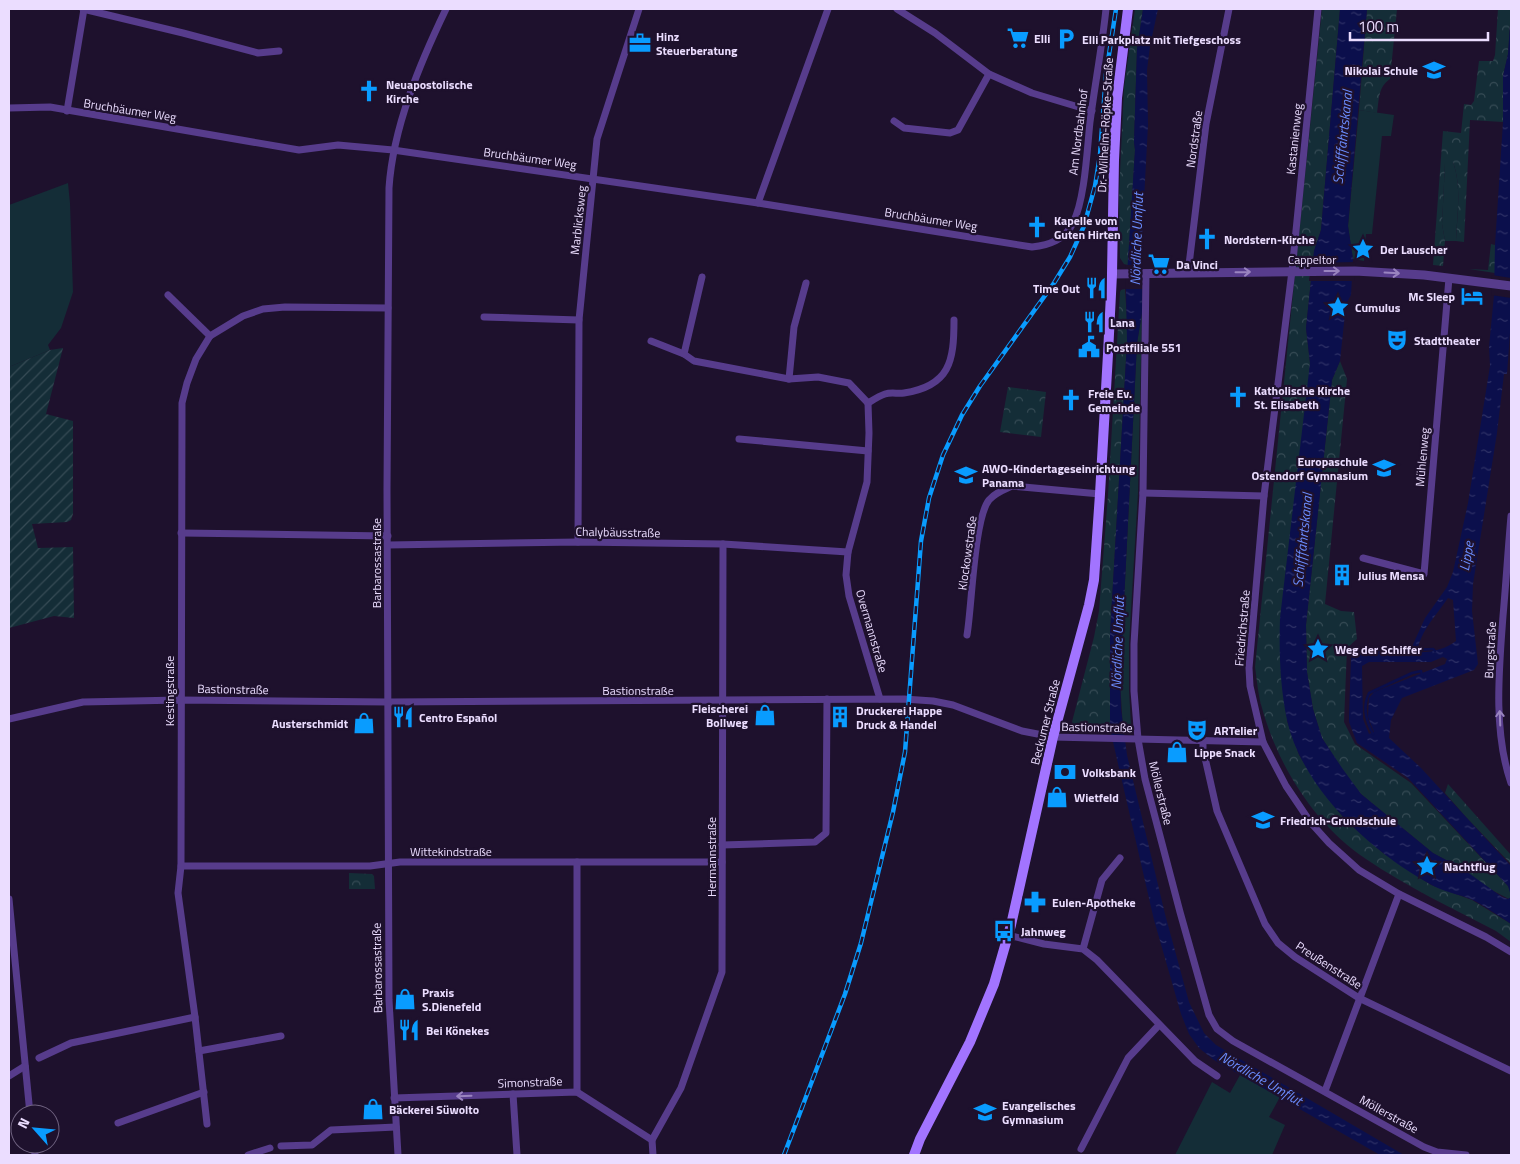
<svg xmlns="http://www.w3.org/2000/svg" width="1520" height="1164" font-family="'Titillium Web',sans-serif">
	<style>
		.grass { fill: #142d37 }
		.forest { fill: url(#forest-crowns) }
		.garden { fill: url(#garden-furrows) }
		.water { fill: url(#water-ripples); fill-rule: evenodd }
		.pier { fill: #1e112d }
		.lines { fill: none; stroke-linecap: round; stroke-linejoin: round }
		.stream { stroke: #0b0f4c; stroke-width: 2.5 }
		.minor { stroke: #573c8c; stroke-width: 7 }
		.tertiary { stroke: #573c8c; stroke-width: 9 }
		.secondary { stroke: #a274ff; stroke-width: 10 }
		.rail-casing { stroke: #099cff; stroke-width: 4.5 }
		.rail { stroke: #1e112d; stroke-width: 2.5; stroke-dasharray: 8; stroke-linecap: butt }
		.oneway { stroke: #9a84c0 }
		.labels { text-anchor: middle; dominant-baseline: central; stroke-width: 4.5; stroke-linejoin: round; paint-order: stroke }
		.poi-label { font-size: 12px; font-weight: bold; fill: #ebddff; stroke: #1e112d; text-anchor: start }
		.street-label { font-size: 12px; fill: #ebddff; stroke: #1e112d }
		.water-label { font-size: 14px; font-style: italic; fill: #6b8dff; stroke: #1e112d }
	</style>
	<defs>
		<pattern id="forest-crowns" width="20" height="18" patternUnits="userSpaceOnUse" patternTransform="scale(1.25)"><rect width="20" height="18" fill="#142d37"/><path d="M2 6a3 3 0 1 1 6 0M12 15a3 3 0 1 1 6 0" fill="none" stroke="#364b55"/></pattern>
		<pattern id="garden-furrows" width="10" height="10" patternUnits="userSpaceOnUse" patternTransform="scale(1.25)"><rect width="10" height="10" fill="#142d37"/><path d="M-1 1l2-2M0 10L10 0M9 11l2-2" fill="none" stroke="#364b55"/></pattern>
		<pattern id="water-ripples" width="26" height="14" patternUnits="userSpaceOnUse" patternTransform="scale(1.25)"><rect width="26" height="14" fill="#0b0f4c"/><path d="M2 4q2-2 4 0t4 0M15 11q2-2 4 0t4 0" fill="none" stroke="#2f3267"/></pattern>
	</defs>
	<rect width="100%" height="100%" fill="#1e112d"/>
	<g class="grass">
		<polygon points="1359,110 1394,115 1391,136 1382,136 1372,234 1366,234 1364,261 1353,259 1348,226"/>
		<path d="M1445,162H1453C1462,187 1457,216 1456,241H1445L1442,224Z"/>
		<polygon points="68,183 70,203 73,292 61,328 48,345 50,350 9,367 9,205"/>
		<polygon points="1142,313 1138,493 1129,644 1129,690 1131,724 1127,730 1123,730 1120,682 1137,343"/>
		<polygon points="1240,1075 1280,1097 1269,1117 1285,1125 1272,1155 1175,1155 1212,1082 1230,1093"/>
	</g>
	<g class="forest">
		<polygon points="1135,9 1143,9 1137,49 1134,142 1135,150 1128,265 1124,264 1120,258 1119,195 1124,87"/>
		<path d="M1322,9H1340L1321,230L1314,251L1306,328L1310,363L1287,721L1299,755L1321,789L1345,820L1383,853L1431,885L1472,900L1511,924V942L1496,931C1452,908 1407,887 1366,859C1315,825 1278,766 1262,708C1258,695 1257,680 1255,667Z"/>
		<path d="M1367,9H1397L1390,79C1378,87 1379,100 1377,113L1359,110Z"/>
		<path d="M1498,9H1511L1508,54L1503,76V122L1470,120L1464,242L1456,241C1457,216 1462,187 1453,162L1445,163L1442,224L1445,241L1443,266L1433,265L1443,131L1461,133L1464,104L1471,105L1474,101L1479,61H1493L1495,55Z"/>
		<polygon points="1491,244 1495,245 1495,273 1469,269 1488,270"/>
		<polygon points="1125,289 1127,320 1127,342 1110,635 1110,729 1076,729 1072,722 1094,637 1099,611 1108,495 1120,292 1121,290"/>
		<polygon points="1340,361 1347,379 1325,604 1341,611 1354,612 1357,639 1347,648 1344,722 1355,744 1411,783 1508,886 1511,892 1511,897 1509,899 1486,887 1452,861 1446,860 1433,853 1361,794 1342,769 1322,738 1313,709 1307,672 1306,625 1332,380"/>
		<polygon points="1008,387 1046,392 1041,437 1000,432"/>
		<polygon points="1448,784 1511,855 1511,864 1466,817 1445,793"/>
		<polygon points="349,873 372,874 374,876 375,889 349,889"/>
	</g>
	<polygon class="garden" points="63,348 46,414 73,421 73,514 71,520 67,522 32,524 38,548 73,547 74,618 54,616 9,628 9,367 50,350"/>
	<g class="water">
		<polygon points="1143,9 1158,9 1150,46 1147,70 1148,125 1141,257 1142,265 1142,313 1137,343 1120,682 1121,709 1127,755 1165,914 1189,1002 1204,1033 1216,1045 1404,1155 1380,1155 1214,1060 1199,1048 1189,1034 1181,1014 1154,920 1110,729 1110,635 1127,342 1126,290 1135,150 1134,142 1137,49"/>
		<path d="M1340,9H1367L1348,226L1353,259L1351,295L1346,304L1340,361L1332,380L1306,625L1307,672L1313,709L1322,738L1342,768L1361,794L1433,853L1446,860L1452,861L1502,897L1508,899L1511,897V924C1499,916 1486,907 1473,900C1459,894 1443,892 1430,884C1371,852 1302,788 1287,720C1280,686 1279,653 1280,618L1310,363L1306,328L1314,251L1321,230Z"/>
		<path d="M1511,12V319L1507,374H1504L1497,433L1473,584L1472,611L1478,664L1474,670L1402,698L1391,720L1389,738L1421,768L1510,865L1511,896L1508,886L1408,778L1357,743L1349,722V715L1351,658L1361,649L1402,648L1410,651L1425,618L1447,587L1453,572L1468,503L1490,366L1489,347L1494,295L1495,245L1503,122V76L1508,54ZM1448,598L1453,600L1456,641C1446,649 1430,653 1417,652C1421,630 1436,616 1448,598ZM1443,657L1447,659L1445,664L1374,692L1369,698L1368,717L1374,732L1369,734L1363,719L1362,666L1369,662H1431Z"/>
	</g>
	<g class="pier">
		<polygon points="1356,262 1354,281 1309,281 1310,263"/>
		<polygon points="1126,265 1142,265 1142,289 1125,289"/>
		<polygon points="1492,275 1511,278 1511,298 1491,295"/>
	</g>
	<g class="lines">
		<g class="stream">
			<polyline points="1414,650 1433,649 1435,651"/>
			<path d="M1373,734C1366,721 1362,707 1369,693L1412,673L1421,671L1422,675"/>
		</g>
		<g class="minor">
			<polyline points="83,9 183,33 258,53 279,51"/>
			<polyline points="897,9 935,33 989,74 1032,93 1092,111"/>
			<polyline points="1318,9 1292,271 1264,496 1249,668 1250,686 1263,742 1286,786 1311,823 1329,843 1359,870 1399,894 1486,937 1511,952"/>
			<path d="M9,108L50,107L299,150L338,145L393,150L758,203L1032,247C1049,245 1065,240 1073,223C1085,199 1087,150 1090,122C1095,84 1102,47 1106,9"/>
			<polyline points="67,111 84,9"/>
			<polyline points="894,121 904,128 950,133 958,130 989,74"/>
			<polyline points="758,203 828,9"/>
			<polyline points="1146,273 1143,493 1134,644 1134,691 1138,739 1145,779 1180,912 1209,1015 1217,1029 1233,1041 1424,1147 1437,1152 1466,1155"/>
			<polyline points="1188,273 1206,124 1229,9"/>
			<path d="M702,277L684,354L694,361L789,379L818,377L849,383L868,403C873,400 879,396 885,394C891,392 898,394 904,393C950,386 954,361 954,320"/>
			<polyline points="168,295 210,336"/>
			<polyline points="484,317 579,320"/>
			<polyline points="651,341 684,354"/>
			<polyline points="789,379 794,327 806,283"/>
			<polyline points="868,403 869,433 867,482 848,552 846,575 849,596 880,699"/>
			<polyline points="739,439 868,451"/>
			<polyline points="1143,493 1264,496"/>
			<path d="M1511,516C1508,549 1506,583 1503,616C1499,670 1493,731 1511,783"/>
			<polyline points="181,533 388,536"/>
			<polyline points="578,542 579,320 597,139 639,9"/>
			<polyline points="388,545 578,542 723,544 848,552"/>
			<polyline points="1363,558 1424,574 1449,278"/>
			<path d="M967,635C972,606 974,519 989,500C995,493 1003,490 1012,486L1100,494"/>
			<polyline points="9,719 83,702 180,700 388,702 904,699 933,701 953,705 1022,731 1053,737 1263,742"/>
			<polyline points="1203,741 1203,749 1217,811 1265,924 1278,943 1295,957 1359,998 1511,1071"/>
			<polyline points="722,845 815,842 826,833 827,699"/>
			<polyline points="181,866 370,866 400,862 722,862"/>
			<polyline points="9,899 30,1114"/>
			<polyline points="1008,935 1044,944 1083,949 1097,960 1195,1061 1217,1076"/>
			<polyline points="1083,949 1102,880 1120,858"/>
			<polyline points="199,1051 281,1036"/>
			<polyline points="39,1058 71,1043 195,1017"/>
			<polyline points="9,1076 25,1066"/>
			<polyline points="1325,1091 1399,894"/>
			<polyline points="577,1092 577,862"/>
			<polyline points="513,1094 517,1155"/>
			<polyline points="394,1098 577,1092 652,1140"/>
			<polyline points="118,1123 204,1092"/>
			<polyline points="207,1124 195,1017 178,893 181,866 182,403 187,383 196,359 210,336 243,316 263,309 285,307 388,308"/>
			<polyline points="34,1144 35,1155"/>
			<polyline points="281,1146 312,1145 331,1130 396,1127"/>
			<polyline points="1081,1149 1128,1058 1159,1025"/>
			<polyline points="248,1155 270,1148"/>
			<path d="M398,1155L389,1000L387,489L389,188C393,127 420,63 446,9"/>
			<polyline points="653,1155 652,1140 681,1088 722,972 723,544"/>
		</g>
		<polyline class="tertiary" points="1112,274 1355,271 1424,275 1511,286"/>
		<polyline class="secondary" points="914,1155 920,1139 970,1042 994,984 1011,925 1053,737 1089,605 1094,580 1100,494 1108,354 1112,274 1114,160 1117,98 1128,9"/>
		<g class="rail-casing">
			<polyline id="rail" points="784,1155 845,994 861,943 893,812 905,752 921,541 929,498 943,455 962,415 980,386 1054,283 1070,257 1084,226 1095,186 1100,155 1106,74 1116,9"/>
		</g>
		<use href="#rail" class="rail"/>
	</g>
	<defs><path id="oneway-shaft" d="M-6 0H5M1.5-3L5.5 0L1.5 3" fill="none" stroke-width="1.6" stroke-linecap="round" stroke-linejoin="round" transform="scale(1.25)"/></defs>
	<g class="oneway">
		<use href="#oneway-shaft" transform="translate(1332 271)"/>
		<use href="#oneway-shaft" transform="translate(1243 272) rotate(-1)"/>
		<use href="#oneway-shaft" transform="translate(1392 273) rotate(3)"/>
		<use href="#oneway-shaft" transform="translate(1500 718) rotate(-92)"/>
		<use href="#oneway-shaft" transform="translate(464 1096) rotate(178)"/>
	</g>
	<defs>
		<g id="supermarket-bare" transform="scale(1.725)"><path d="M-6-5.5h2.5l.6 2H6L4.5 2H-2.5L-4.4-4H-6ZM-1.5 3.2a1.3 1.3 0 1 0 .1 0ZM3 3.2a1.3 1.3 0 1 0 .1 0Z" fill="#099cff" stroke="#1e112d" stroke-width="2.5" paint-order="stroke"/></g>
		<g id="parking-bare" transform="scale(1.725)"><path d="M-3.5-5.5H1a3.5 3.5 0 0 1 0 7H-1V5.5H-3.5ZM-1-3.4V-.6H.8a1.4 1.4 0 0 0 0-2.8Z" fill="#099cff" stroke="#1e112d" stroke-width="2.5" paint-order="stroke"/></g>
		<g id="office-bare" transform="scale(1.725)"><path d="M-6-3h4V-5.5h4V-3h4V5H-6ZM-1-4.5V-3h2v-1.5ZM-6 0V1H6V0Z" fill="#099cff" stroke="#1e112d" stroke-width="2.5" paint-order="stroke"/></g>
		<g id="school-bare" transform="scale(1.725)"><path d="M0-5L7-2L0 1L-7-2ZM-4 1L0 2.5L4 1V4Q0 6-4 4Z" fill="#099cff" stroke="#1e112d" stroke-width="2.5" paint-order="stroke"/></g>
		<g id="church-bare" transform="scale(1.725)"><path d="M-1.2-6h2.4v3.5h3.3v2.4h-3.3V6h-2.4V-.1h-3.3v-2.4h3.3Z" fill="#099cff" stroke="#1e112d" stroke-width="2.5" paint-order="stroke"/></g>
		<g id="sight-bare" transform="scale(1.725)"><path d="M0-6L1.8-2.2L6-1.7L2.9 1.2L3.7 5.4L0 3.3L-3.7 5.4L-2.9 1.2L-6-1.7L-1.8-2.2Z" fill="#099cff" stroke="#1e112d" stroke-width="2.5" paint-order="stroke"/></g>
		<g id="restaurant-bare" transform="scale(1.725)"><path d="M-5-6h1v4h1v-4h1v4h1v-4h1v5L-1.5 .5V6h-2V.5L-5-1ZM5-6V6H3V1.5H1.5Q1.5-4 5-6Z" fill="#099cff" stroke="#1e112d" stroke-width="2.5" paint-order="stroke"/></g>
		<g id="hotel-bare" transform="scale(1.725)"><path d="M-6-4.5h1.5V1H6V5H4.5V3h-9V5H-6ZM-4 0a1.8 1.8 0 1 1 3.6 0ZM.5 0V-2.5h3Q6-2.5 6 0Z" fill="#099cff" stroke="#1e112d" stroke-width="2.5" paint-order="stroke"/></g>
		<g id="theatre-bare" transform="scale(1.725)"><path d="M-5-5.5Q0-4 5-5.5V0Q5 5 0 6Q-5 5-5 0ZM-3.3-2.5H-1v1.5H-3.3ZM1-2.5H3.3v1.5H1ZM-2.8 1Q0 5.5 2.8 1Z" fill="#099cff" stroke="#1e112d" stroke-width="2.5" paint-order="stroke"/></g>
		<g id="civic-bare" transform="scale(1.725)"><path d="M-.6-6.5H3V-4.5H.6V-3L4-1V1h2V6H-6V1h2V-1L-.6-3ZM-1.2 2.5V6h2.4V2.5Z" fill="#099cff" stroke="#1e112d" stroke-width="2.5" paint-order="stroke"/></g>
		<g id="building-bare" transform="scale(1.725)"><path d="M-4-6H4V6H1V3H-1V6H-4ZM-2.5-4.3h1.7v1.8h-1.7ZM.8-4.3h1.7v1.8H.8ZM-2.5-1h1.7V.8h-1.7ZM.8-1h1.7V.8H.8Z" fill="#099cff" stroke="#1e112d" stroke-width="2.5" paint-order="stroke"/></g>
		<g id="shop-bare" transform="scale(1.725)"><path d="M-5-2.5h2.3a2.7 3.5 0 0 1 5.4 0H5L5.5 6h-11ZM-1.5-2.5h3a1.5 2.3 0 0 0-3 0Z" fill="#099cff" stroke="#1e112d" stroke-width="2.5" paint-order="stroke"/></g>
		<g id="bank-bare" transform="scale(1.725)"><path d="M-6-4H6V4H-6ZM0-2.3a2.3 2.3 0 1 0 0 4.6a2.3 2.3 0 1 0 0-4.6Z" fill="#099cff" stroke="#1e112d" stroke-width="2.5" paint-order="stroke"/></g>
		<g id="pharmacy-bare" transform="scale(1.725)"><path d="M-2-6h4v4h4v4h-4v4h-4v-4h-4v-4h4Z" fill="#099cff" stroke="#1e112d" stroke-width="2.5" paint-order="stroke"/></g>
		<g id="bus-bare" transform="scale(1.725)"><path d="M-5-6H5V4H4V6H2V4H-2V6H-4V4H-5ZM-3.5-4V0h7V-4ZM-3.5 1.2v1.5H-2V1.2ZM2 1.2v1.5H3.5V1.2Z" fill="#099cff" stroke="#1e112d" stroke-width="2.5" paint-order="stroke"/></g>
	</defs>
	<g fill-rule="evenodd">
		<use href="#supermarket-bare" x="1018" y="38"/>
		<use href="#parking-bare" x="1066" y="39"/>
		<use href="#office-bare" x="640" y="43"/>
		<use href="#school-bare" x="1434" y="70"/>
		<use href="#church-bare" x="369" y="91"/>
		<use href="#church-bare" x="1037" y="227"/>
		<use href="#church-bare" x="1207" y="239"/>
		<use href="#sight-bare" x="1363" y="249"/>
		<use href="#supermarket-bare" x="1159" y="264"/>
		<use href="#restaurant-bare" x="1096" y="288"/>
		<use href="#hotel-bare" x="1472" y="296"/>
		<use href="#sight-bare" x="1338" y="307"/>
		<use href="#restaurant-bare" x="1094" y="322"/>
		<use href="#theatre-bare" x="1397" y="340"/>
		<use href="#civic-bare" x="1089" y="347"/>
		<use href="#church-bare" x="1238" y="397"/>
		<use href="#church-bare" x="1071" y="400"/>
		<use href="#school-bare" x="1384" y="468"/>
		<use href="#school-bare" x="966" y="475"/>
		<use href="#building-bare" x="1342" y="575"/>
		<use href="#sight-bare" x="1318" y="649"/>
		<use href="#shop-bare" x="765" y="715"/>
		<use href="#restaurant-bare" x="403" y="717"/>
		<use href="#building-bare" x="840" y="717"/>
		<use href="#shop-bare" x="364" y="723"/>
		<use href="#theatre-bare" x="1197" y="730"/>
		<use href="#shop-bare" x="1177" y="752"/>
		<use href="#bank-bare" x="1065" y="772"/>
		<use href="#shop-bare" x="1057" y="797"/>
		<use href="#school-bare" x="1263" y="820"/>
		<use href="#sight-bare" x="1427" y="866"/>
		<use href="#pharmacy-bare" x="1035" y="902"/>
		<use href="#bus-bare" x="1004" y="931"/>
		<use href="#shop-bare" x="405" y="999"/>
		<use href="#restaurant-bare" x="409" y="1030"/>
		<use href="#shop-bare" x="373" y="1109"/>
		<use href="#school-bare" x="985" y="1112"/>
	</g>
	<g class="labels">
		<g class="poi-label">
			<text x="656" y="36">Hinz<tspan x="656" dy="14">Steuerberatung</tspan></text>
			<text x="1034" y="38">Elli</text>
			<text x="1082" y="39">Elli Parkplatz mit Tiefgeschoss</text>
			<text x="1418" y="70" text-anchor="end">Nikolai Schule</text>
			<text x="386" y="84">Neuapostolische<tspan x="386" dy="14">Kirche</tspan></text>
			<text x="1054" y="220">Kapelle vom<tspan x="1054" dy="14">Guten Hirten</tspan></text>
			<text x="1224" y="239">Nordstern-Kirche</text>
			<text x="1380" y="249">Der Lauscher</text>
			<text x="1176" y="264">Da Vinci</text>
			<text x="1080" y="288" text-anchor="end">Time Out</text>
			<text x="1455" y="296" text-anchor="end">Mc Sleep</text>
			<text x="1355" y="307">Cumulus</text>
			<text x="1110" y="322">Lana</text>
			<text x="1414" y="340">Stadttheater</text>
			<text x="1106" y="347">Postfiliale 551</text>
			<text x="1254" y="390">Katholische Kirche<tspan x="1254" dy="14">St. Elisabeth</tspan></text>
			<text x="1088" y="393">Freie Ev.<tspan x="1088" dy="14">Gemeinde</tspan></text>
			<text x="1368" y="461" text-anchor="end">Europaschule<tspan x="1368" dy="14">Ostendorf Gymnasium</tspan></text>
			<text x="982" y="468">AWO-Kindertageseinrichtung<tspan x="982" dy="14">Panama</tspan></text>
			<text x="1358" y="575">Julius Mensa</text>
			<text x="1335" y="649">Weg der Schiffer</text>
			<text x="748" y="708" text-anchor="end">Fleischerei<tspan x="748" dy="14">Bollweg</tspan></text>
			<text x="856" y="710">Druckerei Happe<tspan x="856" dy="14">Druck &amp; Handel</tspan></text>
			<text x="419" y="717">Centro Español</text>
			<text x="348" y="723" text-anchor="end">Austerschmidt</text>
			<text x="1214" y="730">ARTelier</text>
			<text x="1194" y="752">Lippe Snack</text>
			<text x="1082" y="772">Volksbank</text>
			<text x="1074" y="797">Wietfeld</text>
			<text x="1280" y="820">Friedrich-Grundschule</text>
			<text x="1444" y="866">Nachtflug</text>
			<text x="1052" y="902">Eulen-Apotheke</text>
			<text x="1021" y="931">Jahnweg</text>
			<text x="422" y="992">Praxis<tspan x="422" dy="14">S.Dienefeld</tspan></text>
			<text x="426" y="1030">Bei Könekes</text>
			<text x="1002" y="1105">Evangelisches<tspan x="1002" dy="14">Gymnasium</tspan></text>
			<text x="389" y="1109">Bäckerei Süwolto</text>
		</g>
		<g class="street-label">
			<text transform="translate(130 110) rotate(9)">Bruchbäumer Weg</text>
			<text transform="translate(1105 125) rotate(-87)">Dr.-Wilhelm-Röpke-Straße</text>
			<text transform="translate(1078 132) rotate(-83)">Am Nordbahnhof</text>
			<text transform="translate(1194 139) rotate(-82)">Nordstraße</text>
			<text transform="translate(1294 139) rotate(-84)">Kastanienweg</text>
			<text transform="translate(530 158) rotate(8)">Bruchbäumer Weg</text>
			<text transform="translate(931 219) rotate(9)">Bruchbäumer Weg</text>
			<text transform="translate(578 220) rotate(-84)">Marblicksweg</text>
			<text x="1312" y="259">Cappeltor</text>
			<text transform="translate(1422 457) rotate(-85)">Mühlenweg</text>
			<text transform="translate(618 532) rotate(1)">Chalybäusstraße</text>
			<text transform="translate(967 553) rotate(-82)">Klockowstraße</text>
			<text transform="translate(376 563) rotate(-90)">Barbarossastraße</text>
			<text transform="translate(1242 628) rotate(-85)">Friedrichstraße</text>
			<text transform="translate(872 631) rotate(74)">Overmannstraße</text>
			<text transform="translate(1490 650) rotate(-87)">Burgstraße</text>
			<text transform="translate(233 689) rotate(1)">Bastionstraße</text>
			<text x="638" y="690">Bastionstraße</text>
			<text transform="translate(169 691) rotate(-90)">Kestingstraße</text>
			<text transform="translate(1045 722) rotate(-76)">Beckumer Straße</text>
			<text transform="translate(1097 727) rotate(1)">Bastionstraße</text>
			<text transform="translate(1161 793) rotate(76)">Möllerstraße</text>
			<text x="451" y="851">Wittekindstraße</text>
			<text transform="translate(711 857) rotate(-90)">Hermannstraße</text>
			<text transform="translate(1329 965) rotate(33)">Preußenstraße</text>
			<text transform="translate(377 968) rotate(-91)">Barbarossastraße</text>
			<text transform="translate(530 1082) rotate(-2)">Simonstraße</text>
			<text transform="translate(1389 1114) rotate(29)">Möllerstraße</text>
		</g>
		<g class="water-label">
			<text transform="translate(1342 137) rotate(-84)">Schifffahrtskanal</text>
			<text transform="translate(1136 239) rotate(-88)">Nördliche Umflut</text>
			<text transform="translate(1302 540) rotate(-84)">Schifffahrtskanal</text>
			<text transform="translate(1466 556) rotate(-80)">Lippe</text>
			<text transform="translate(1117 643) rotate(-88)">Nördliche Umflut</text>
			<text transform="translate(1261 1078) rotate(30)">Nördliche Umflut</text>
		</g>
	</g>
	<rect width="1520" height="1164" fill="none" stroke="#ebddff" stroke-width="20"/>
	<g transform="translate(35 1129) rotate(297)"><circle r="24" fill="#1e112d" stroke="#706381"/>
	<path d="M0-4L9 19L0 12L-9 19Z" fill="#099cff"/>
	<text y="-8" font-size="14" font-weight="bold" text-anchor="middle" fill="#ebddff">N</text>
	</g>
	<path d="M1350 32v8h138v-8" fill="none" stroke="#ebddff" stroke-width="2.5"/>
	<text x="1358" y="32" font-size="15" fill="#ebddff" stroke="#1e112d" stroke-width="4" paint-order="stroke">100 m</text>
</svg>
